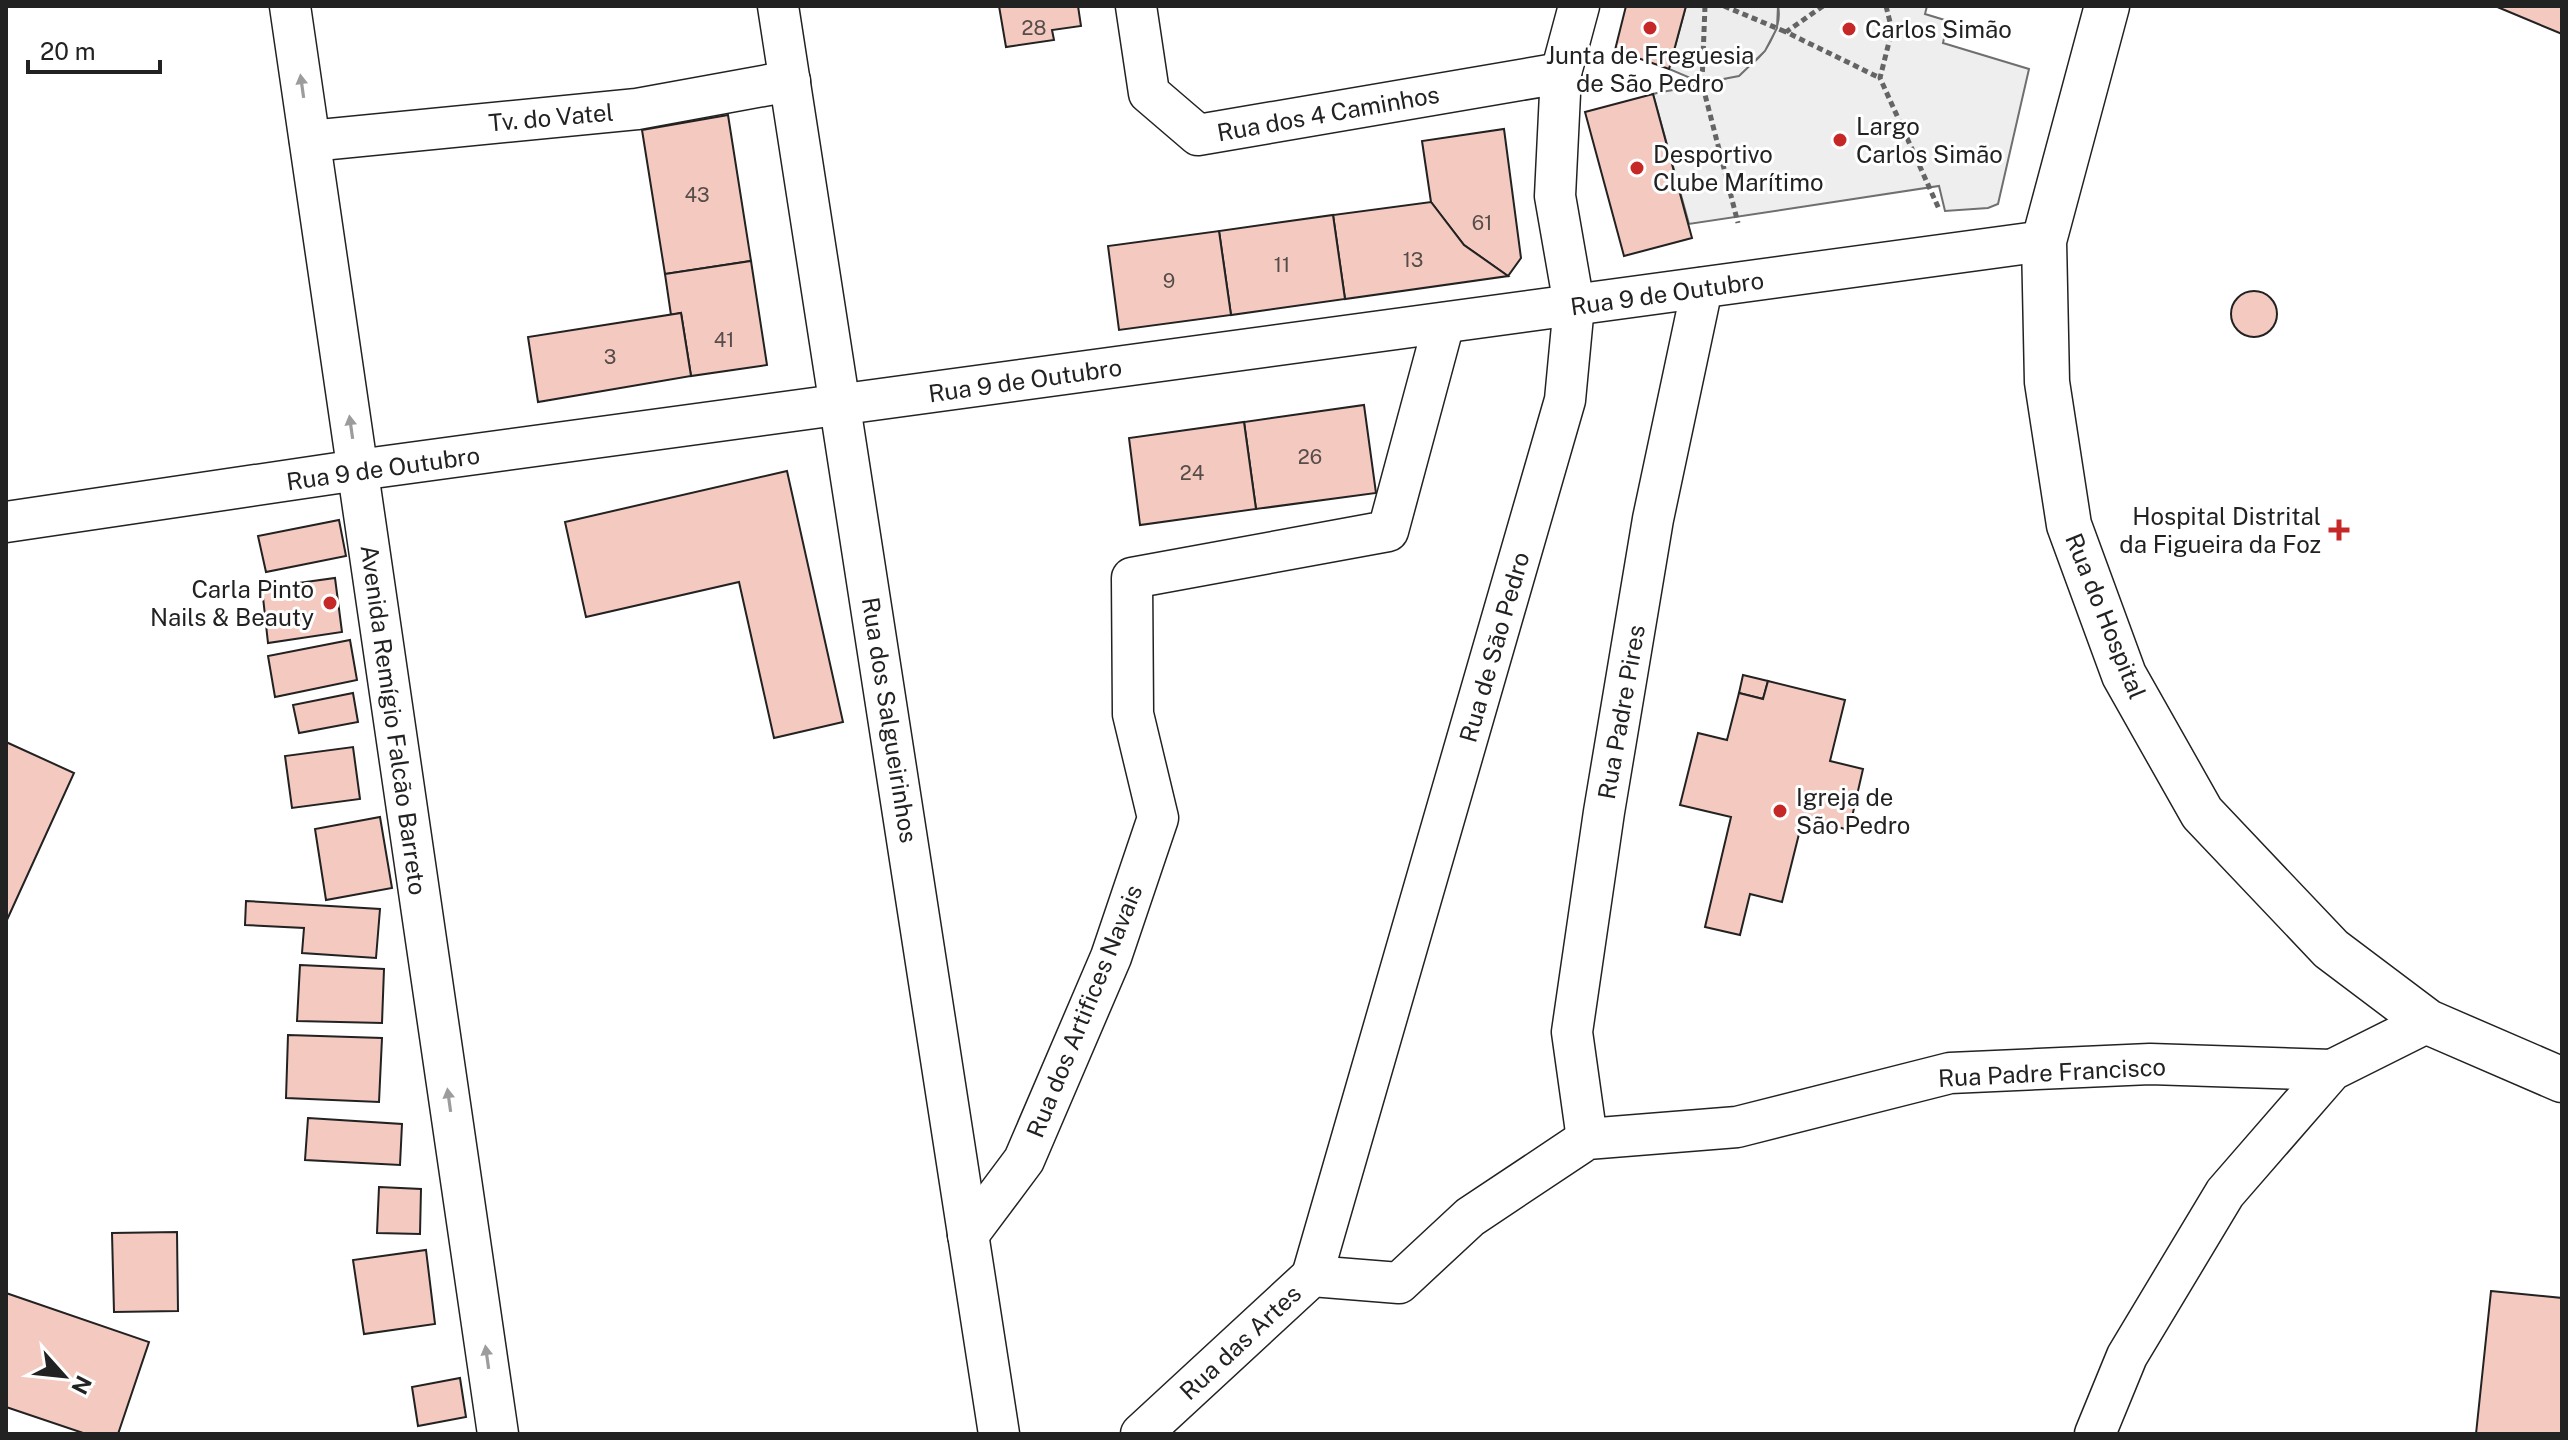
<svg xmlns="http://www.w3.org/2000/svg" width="2568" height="1440" font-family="'Public Sans',sans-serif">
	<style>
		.green { fill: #eee; stroke: #6f6f6f; stroke-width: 2 }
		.parking { fill: #ededed; stroke: #6f6f6f; stroke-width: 2 }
		.building { fill: #f3c9c0; stroke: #222; stroke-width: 2 }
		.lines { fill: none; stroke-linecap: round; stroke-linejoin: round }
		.street-casing { stroke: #222; stroke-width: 43 }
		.secondary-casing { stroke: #222; stroke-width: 47 }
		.path { stroke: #646464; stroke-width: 5; stroke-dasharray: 6 4; stroke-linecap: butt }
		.street { stroke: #fff; stroke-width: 40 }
		.secondary { stroke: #fff; stroke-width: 44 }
		.oneway { fill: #9c9c9c }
		.poi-dot { fill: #c62828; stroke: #fff; stroke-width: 3 }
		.labels { text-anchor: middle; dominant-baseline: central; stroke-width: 6; stroke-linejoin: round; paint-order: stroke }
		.number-label { font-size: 20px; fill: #564c4a }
		.poi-label { font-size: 24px; fill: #222; stroke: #fff; text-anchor: start }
		.street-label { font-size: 24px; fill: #222; stroke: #fff }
	</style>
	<rect width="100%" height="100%" fill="#fff"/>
	<path class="green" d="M1778,6H1927L1925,14L1948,21L1943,43L2029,69L1998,204L1988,208L1945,211L1939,186L1689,224L1653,94C1696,84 1746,86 1770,42C1776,30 1781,20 1778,6Z"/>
	<polygon class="parking" points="1686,6 1778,6 1777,28 1765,51 1739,76 1702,83 1669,69"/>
	<g class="building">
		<polygon points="999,6 1078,6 1081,26 1052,30 1054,40 1006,47"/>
		<polygon points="1626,6 1686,6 1669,69 1615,50"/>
		<polygon points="2495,6 2562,6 2562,34"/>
		<polygon points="1653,94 1692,238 1624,256 1585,112"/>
		<polygon points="728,115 751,261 665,274 642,130"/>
		<polygon points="1504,129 1521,258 1508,276 1464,245 1431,202 1422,141"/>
		<polygon points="1431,202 1464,245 1508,276 1345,299 1333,215"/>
		<polygon points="1333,215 1345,299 1231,315 1219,231"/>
		<polygon points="1219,231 1231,315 1119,330 1108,246"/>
		<polygon points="751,261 767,365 691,376 681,313 671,315 665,274"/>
		<circle cx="2254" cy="314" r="23"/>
		<polygon points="681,313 691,376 538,402 528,337"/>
		<polygon points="1364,405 1376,493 1256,509 1244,422"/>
		<polygon points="1244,422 1256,509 1140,525 1129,438"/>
		<polygon points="787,471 843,722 774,738 739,582 586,617 565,522"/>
		<polygon points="339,520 346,556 266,572 258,536"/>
		<polygon points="335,578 342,632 268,643 262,588"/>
		<polygon points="350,640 357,680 275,697 268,656"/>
		<polygon points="1743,675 1768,681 1763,699 1739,693"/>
		<polygon points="1768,681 1845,700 1830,761 1863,769 1849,830 1803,818 1782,902 1750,894 1740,935 1705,927 1731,817 1680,805 1698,733 1727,740 1739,693 1763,699"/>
		<polygon points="353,693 358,722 299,733 293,705"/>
		<polygon points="6,742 74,773 6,922"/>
		<polygon points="353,747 360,799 292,808 285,756"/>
		<polygon points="380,817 392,888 326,900 315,829"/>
		<polygon points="246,901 380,909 376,958 302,953 304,928 245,925"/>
		<polygon points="300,965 384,969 382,1023 297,1021"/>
		<polygon points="288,1035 382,1038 379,1102 286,1098"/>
		<polygon points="308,1118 402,1124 400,1165 305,1160"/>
		<polygon points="379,1187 421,1189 420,1234 377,1233"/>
		<polygon points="177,1232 178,1311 114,1312 112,1233"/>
		<polygon points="426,1250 435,1324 364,1334 353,1260"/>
		<polygon points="2491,1291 2562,1298 2562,1434 2476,1434"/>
		<polygon points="6,1293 149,1342 118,1434 86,1434 6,1407"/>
		<polygon points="460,1378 466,1417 418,1426 412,1387"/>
	</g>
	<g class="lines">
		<g class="street-casing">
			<g id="street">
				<polyline points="290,6 498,1434"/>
				<polyline points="778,6 999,1434"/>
				<polyline points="1136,6 1149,93 1198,135 1561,73"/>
				<polyline points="310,141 637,109 790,81"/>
				<polyline points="6,522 358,470 2044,241"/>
				<polyline points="1587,1139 1572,1032 1604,812 1653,519 1702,288"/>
				<polyline points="968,1235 1024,1160 1111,957 1158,818 1133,714 1132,578 1388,531 1444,323"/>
				<polyline points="1312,1276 1565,400 1574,305 1555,196 1561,73 1579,6"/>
				<polyline points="1141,1434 1312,1276 1399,1283 1470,1217 1587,1139 1737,1127 1950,1073 2150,1064 2332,1070"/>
				<polyline points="2095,1434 2127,1356 2225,1193 2332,1070 2428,1022"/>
			</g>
		</g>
		<g class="secondary-casing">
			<polyline id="secondary" points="2107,6 2044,241 2047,382 2069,525 2124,675 2202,813 2331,949 2428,1022 2562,1080"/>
		</g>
		<g class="path">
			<polyline points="1705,6 1702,83 1738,223"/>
			<polyline points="1724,6 1786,32"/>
			<polyline points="1823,6 1786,32 1880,78"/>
			<polyline points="1886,6 1892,30 1880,78 1939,209"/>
		</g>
		<use href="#street" class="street"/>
		<use href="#secondary" class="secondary"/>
	</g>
	<defs><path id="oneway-solid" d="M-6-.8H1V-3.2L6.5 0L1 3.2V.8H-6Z" transform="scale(2)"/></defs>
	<g class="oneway">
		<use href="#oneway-solid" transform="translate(302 86) rotate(-98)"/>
		<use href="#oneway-solid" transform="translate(351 427) rotate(-98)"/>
		<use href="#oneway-solid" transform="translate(449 1100) rotate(-98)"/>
		<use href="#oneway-solid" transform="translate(487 1357) rotate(-98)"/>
	</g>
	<g class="poi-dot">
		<circle cx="1650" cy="28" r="8"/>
		<circle cx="1849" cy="29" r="8"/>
		<circle cx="1840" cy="140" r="8"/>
		<circle cx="1637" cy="168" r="8"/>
		<path d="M2335 518h8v8h8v8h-8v8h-8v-8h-8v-8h8z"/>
		<circle cx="330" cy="603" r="8"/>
		<circle cx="1780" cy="811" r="8"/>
	</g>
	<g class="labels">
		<g class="number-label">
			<text x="1034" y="28">28</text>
			<text x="697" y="195">43</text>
			<text x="1482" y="223">61</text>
			<text x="1413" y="260">13</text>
			<text x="1282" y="265">11</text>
			<text x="1169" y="281">9</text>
			<text x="724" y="340">41</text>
			<text x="610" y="357">3</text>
			<text x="1310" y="457">26</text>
			<text x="1192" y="473">24</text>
		</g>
		<g class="poi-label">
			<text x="1865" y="29">Carlos Simão</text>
			<text x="1650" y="55" text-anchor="middle">Junta de Freguesia<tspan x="1650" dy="28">de São Pedro</tspan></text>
			<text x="1856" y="126">Largo<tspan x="1856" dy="28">Carlos Simão</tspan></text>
			<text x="1653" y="154">Desportivo<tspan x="1653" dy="28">Clube Marítimo</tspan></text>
			<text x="2321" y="516" text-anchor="end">Hospital Distrital<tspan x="2321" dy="28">da Figueira da Foz</tspan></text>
			<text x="314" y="589" text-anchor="end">Carla Pinto<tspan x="314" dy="28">Nails &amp; Beauty</tspan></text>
			<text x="1796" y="797">Igreja de<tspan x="1796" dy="28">São Pedro</tspan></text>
		</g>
		<g class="street-label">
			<text transform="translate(1328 113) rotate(-10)">Rua dos 4 Caminhos</text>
			<text transform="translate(551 117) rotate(-5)">Tv. do Vatel</text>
			<text transform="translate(1667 293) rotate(-8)">Rua 9 de Outubro</text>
			<text transform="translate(1025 380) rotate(-8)">Rua 9 de Outubro</text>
			<text transform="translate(383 468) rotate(-8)">Rua 9 de Outubro</text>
			<text transform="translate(2106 616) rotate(68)">Rua do Hospital</text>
			<text transform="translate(1494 647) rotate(-74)">Rua de São Pedro</text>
			<text transform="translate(1621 712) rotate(-80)">Rua Padre Pires</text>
			<text transform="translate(394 720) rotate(82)">Avenida Remígio Falcão Barreto</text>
			<text transform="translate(890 720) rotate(81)">Rua dos Salgueirinhos</text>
			<text transform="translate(1084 1011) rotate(-68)">Rua dos Artifices Navais</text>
			<text transform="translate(2052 1072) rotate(-3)">Rua Padre Francisco</text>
			<text transform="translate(1240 1342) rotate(-43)">Rua das Artes</text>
		</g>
	</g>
	<rect width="2568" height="1440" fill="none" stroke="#222222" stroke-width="16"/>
	<g transform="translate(64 1376) rotate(117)" stroke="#ffffff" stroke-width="6" paint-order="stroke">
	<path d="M0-6L14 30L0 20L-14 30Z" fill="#222222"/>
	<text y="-12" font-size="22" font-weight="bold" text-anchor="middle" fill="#222222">N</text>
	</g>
	<path d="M28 60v12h132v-12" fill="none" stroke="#222222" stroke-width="4"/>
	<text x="40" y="60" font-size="24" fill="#222222" stroke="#ffffff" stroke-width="6" paint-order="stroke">20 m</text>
</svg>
